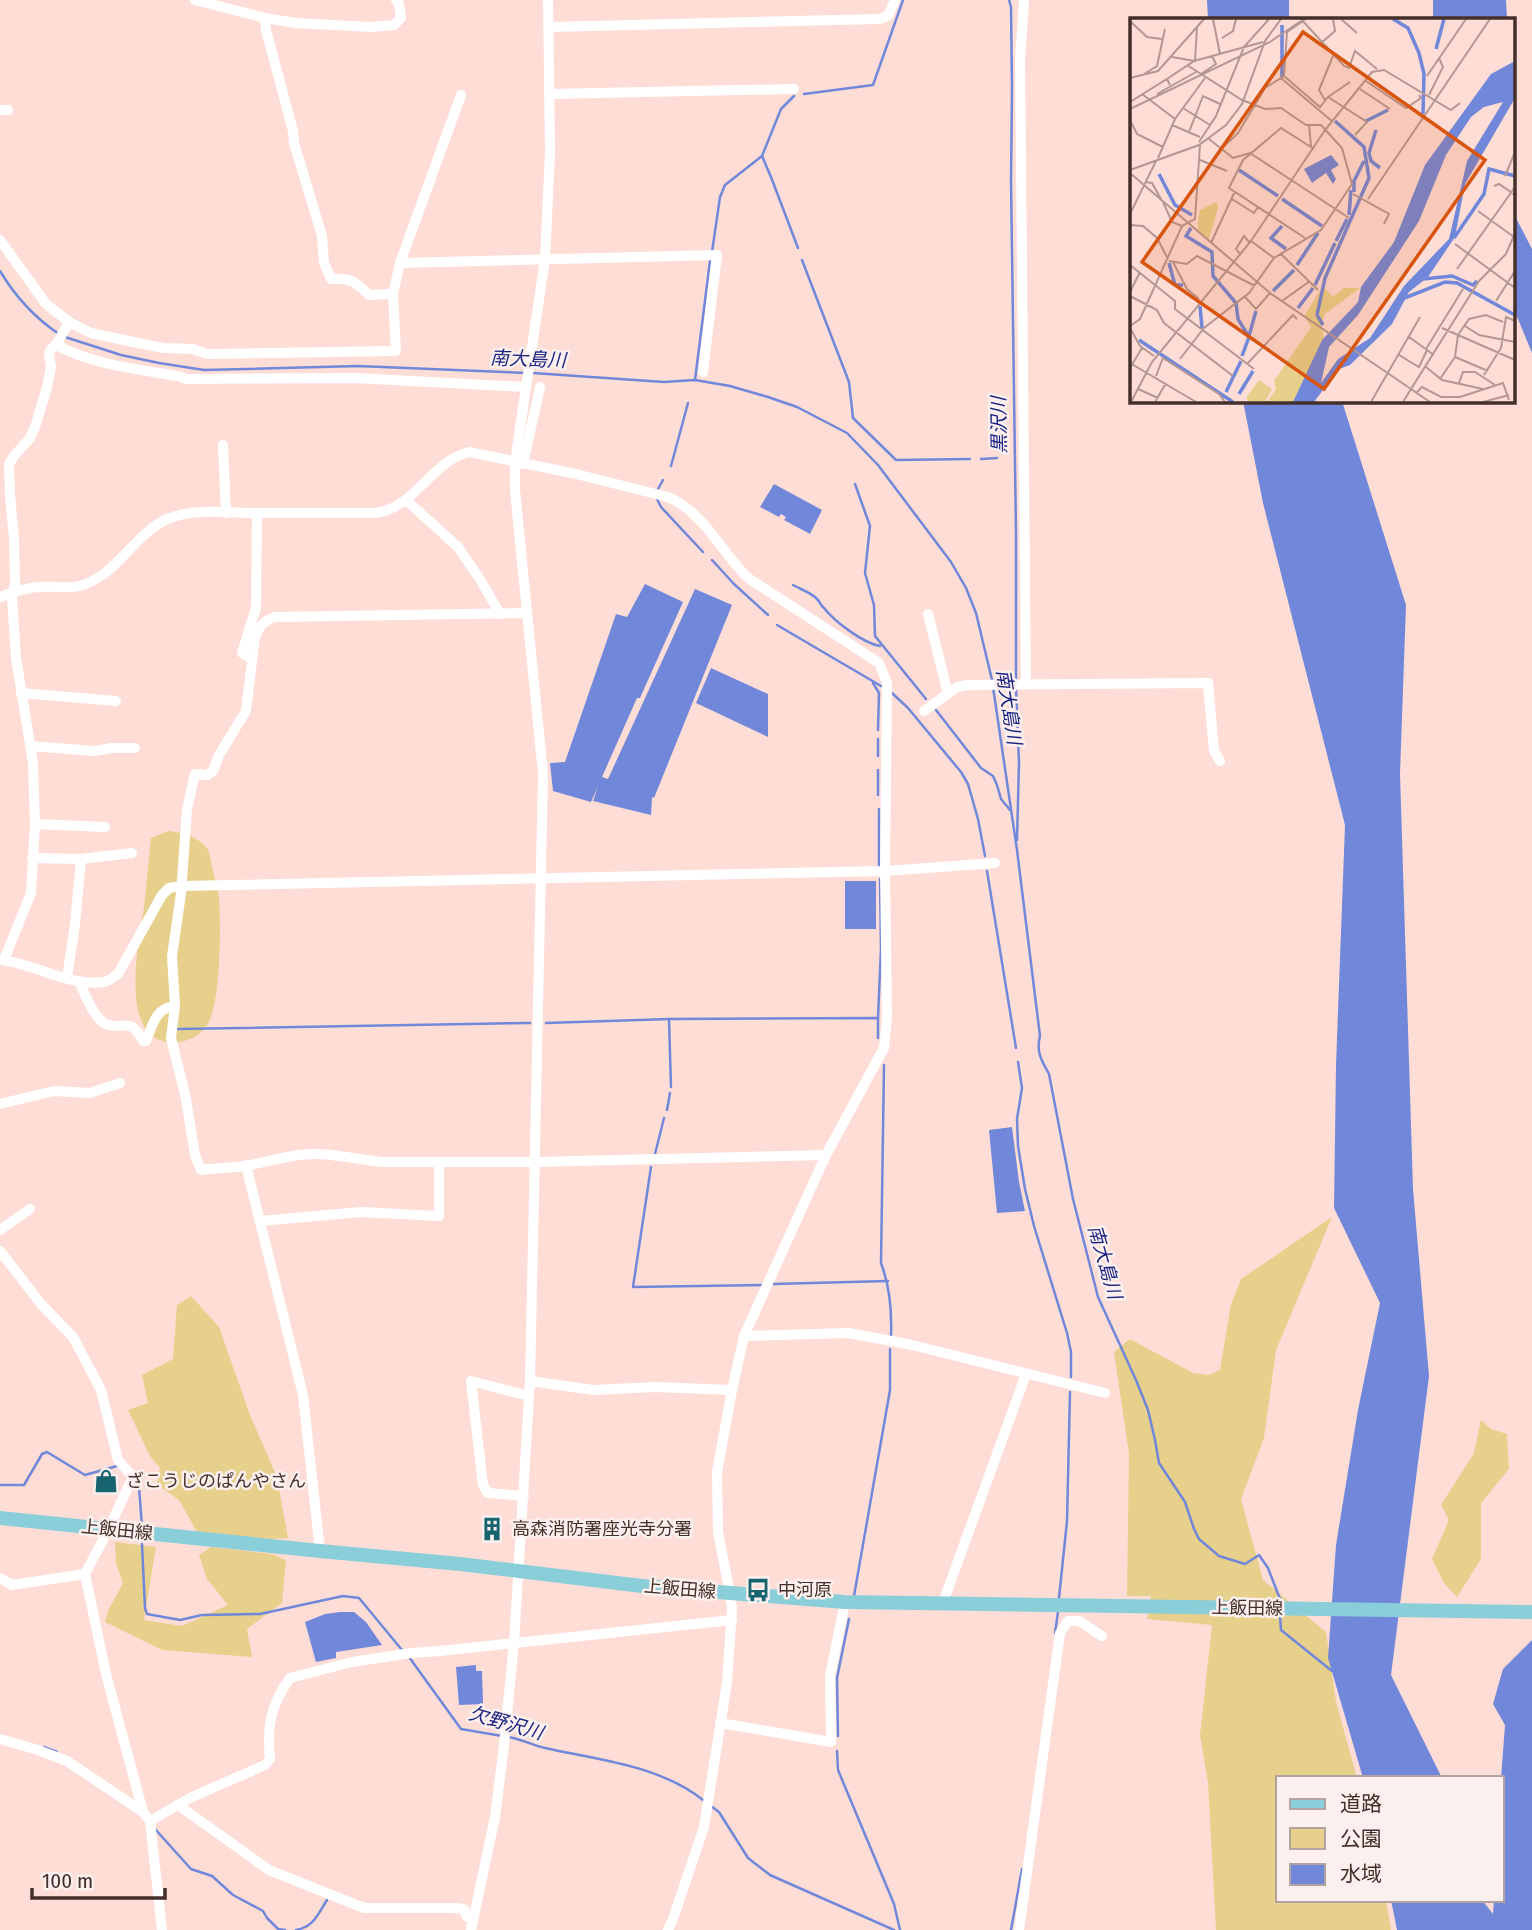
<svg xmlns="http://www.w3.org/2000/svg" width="1532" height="1930" font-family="'Fira Sans Condensed','Noto Sans JP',sans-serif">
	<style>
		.green { fill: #e7cf8c }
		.water { fill: #7087da }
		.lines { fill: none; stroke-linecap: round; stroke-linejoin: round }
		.stream { stroke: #7087da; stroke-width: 2.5 }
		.minor { stroke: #fff; stroke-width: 10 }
		.major { stroke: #8aceda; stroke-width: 14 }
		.labels { text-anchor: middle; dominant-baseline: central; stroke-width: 5; stroke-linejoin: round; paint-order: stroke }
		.poi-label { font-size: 18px; fill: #442f2b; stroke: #fbf0ee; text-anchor: start }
		.street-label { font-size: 18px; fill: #442f2b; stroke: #fbf0ee }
		.water-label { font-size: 19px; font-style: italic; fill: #1b2483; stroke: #fbf0ee }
		.inset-river { fill: none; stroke: #7087da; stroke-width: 3.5 }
		.inset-road { fill: none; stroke: #b49792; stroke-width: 2 }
		.view { fill: #d8550f; fill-opacity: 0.15; stroke: #d8550f; stroke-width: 3.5 }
		.inset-edge { fill: none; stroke: #442f2b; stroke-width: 3.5 }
	</style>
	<rect width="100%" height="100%" fill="#feddd6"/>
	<g class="green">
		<path d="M168,831C183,833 195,835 206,847C210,852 211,860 212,867C214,877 218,888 219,898C221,925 221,1005 207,1025C201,1035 188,1042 176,1042C116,1047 139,941 144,907C147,884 148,861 151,838Z"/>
		<polygon points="1332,1217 1276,1350 1264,1438 1241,1499 1263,1580 1326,1632 1336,1702 1357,1778 1278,1778 1278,1900 1386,1900 1391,1930 1216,1930 1208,1783 1200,1735 1212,1625 1147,1619 1151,1596 1127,1596 1129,1454 1114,1352 1130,1339 1193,1373 1209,1375 1220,1370 1231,1304 1241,1279"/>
		<polygon points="191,1296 219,1327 250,1415 277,1477 288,1538 270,1539 197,1532 179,1500 157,1484 160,1468 150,1456 128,1410 148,1403 142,1375 173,1359 177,1305"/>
		<polygon points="1481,1420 1491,1429 1507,1434 1509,1469 1481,1503 1481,1559 1457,1597 1444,1583 1432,1559 1449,1520 1441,1505 1474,1453"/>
		<polygon points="115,1542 156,1547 144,1620 182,1626 228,1605 207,1579 199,1555 211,1547 272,1554 286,1560 282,1603 247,1629 252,1657 162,1650 105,1622 108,1611 123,1583 116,1564"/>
	</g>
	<g class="water">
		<polygon points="1207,0 1289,0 1289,19 1208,19"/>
		<polygon points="1433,0 1506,0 1507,19 1433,19"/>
		<polygon points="1513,96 1515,121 1514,214 1532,249 1532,353 1513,307"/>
		<polygon points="1243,401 1342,401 1406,605 1400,774 1413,1189 1429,1376 1391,1675 1442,1778 1363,1778 1328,1658 1336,1545 1358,1410 1380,1303 1334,1208 1336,1065 1345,825 1263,503"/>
		<polygon points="774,484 822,510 810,534 784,520 786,517 781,514 779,517 760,507"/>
		<polygon points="645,584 683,602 640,698 637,698 602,777 608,779 695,589 732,605 654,798 652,797 651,815 593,801 598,786 591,802 553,791 550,763 565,762 616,614 627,617"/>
		<polygon points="711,668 768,694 768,737 696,703"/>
		<rect x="845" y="881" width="31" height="48"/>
		<polygon points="1012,1127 1019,1182 1025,1211 997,1213 989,1130"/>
		<polygon points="340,1612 354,1612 366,1622 382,1645 336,1652 336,1658 316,1662 305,1622 325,1614"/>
		<polygon points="1532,1640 1532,1930 1397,1930 1391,1900 1482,1900 1493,1914 1494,1900 1502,1900 1501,1778 1505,1725 1493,1704 1503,1669"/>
		<polygon points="476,1665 476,1671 482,1671 483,1704 459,1705 456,1667"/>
	</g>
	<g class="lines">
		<g class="stream">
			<polyline points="1009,0 1011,7 1012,87 1011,181 1016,534 1016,682"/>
			<polyline points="804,94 873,85 903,0"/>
			<polyline points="762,156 771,177 798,248"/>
			<polyline points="712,252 720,197 725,185 762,156 781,109 794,96"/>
			<polyline points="802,260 849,382 853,418 896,460 970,459"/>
			<path d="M0,271C15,296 35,318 59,334"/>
			<polyline points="65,337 121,355 159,363 204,370 358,366 526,373"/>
			<polyline points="533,373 664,382 695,380 730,386 768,397 797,407 847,433 878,465 951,562 966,588 976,613 992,680"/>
			<polyline points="695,380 710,261"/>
			<polyline points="981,459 997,458"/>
			<polyline points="671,466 688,403"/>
			<polyline points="855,484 870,526 865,573 874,605 875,636 926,699"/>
			<polyline points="658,489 663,480"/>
			<polyline points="657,499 661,507 703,552"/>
			<polyline points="712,560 734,584 768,615"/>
			<path d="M793,585C800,589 812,593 817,599C820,602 821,606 824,608C835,622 863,643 880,646"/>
			<polyline points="777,625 881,686"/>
			<polyline points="873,683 879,693 878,730"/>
			<path d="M993,687L1017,850L1040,1036C1036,1051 1041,1060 1049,1074L1073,1199L1098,1297L1136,1380L1148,1410L1155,1440L1159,1463L1185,1502L1194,1529L1199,1539L1219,1556L1245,1564L1259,1555L1268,1568L1280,1599V1605"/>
			<polyline points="1016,689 1019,762 1017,840"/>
			<polyline points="892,693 908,708 961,772 968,784 978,819 985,856"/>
			<polyline points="936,710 981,768 993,776 997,785 1001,799 1010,810"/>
			<polyline points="878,739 878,756"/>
			<polyline points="878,795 878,770"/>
			<polyline points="879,809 879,868"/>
			<polyline points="987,871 1016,1048"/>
			<polyline points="878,1018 881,948 880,879"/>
			<polyline points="669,1019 671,1087"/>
			<polyline points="546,1023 670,1019 878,1018 878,1038"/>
			<polyline points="177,1029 530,1023"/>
			<polyline points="1018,1062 1022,1088 1017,1119 1018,1146 1025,1189 1034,1226 1067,1333 1071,1352 1071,1377"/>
			<path d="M884,1065L881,1263C890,1287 892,1309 891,1335"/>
			<polyline points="667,1110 670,1093"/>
			<polyline points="655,1154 664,1118"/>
			<polyline points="651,1167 633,1287 764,1285"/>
			<polyline points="773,1284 888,1281"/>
			<polyline points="134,1484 139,1487 142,1527"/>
			<polyline points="0,1485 24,1485 42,1454 47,1452 85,1475 117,1466"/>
			<polyline points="142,1544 145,1608 147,1614 180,1620 202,1615 260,1614 343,1596 359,1598 402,1650"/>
			<polyline points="854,1596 890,1390 890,1349"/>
			<polyline points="1059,1598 1067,1521 1070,1392"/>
			<polyline points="1280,1615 1281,1630 1332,1671"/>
			<polyline points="1055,1633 1058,1612"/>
			<polyline points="409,1657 461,1729 502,1736"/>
			<polyline points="838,1736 837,1678 849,1619"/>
			<path d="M508,1737C521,1739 532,1745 545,1748C598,1760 659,1765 703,1800"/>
			<polyline points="44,1747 57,1752"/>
			<polyline points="837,1751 838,1770 894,1904 900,1930"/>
			<polyline points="711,1806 719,1812 748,1858 770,1875 894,1930"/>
			<polyline points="155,1829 191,1869 212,1876 233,1895 263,1911 267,1918 278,1929 285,1930"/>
			<path d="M296,1930C314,1927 318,1914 327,1900"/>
			<polyline points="1011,1930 1022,1869"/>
		</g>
		<g class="minor">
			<polyline points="195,0 265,18 295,23 371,27 394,25 401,18 399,4 396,0"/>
			<polyline points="1024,0 1020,60 1026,684"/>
			<path d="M265,18L266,30L293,131L294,143L322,236L324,263L331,279C351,278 355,281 369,295L393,294"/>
			<polyline points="549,27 879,19 888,16 895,0"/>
			<polyline points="549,94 794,89"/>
			<polyline points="0,110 8,110"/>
			<polyline points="0,240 46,304 69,322 91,333 133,342 163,348 193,349 207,354 396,351 393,294 400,263 717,255 703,372"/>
			<polyline points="400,263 461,95"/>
			<path d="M56,345C94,365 137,369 178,376L186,379L356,378L525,387"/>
			<polyline points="223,445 226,513"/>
			<polyline points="523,464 540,387"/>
			<polyline points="406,500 458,547 481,581 500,614"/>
			<path d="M0,597C13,592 27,587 41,587C53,586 67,589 79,586C114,578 132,538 163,521C190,507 227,513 257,513C297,513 336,513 375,513C416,508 431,461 469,452L576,474L668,497C704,512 721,552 748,578L879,663L887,683L885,871L887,1018L884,1048L826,1155L744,1336L732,1390L717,1472L718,1532L730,1594L732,1609L727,1683L704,1827L673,1919L668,1930"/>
			<path d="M527,613L275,617C264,621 260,625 255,637L246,711L219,755L213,771L207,775L195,774L187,809L181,894L172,956L175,1006L171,1038L186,1099L195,1155L201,1170C216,1168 230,1168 245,1166C268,1162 290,1154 314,1154C337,1154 360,1160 383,1162H534L826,1155"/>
			<polyline points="928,614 948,694"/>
			<polyline points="252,659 242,653 256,608 257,513"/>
			<polyline points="21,693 116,701"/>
			<polyline points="924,711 957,687 968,685 1208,683 1214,751 1220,761"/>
			<polyline points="30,746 94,751 112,748 135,748"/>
			<polyline points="35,824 105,827"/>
			<polyline points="32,858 81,859 132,853"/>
			<path d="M0,960C34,963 68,987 104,982C109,981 113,977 118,974L162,895L169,888L181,886L885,871L995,863"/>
			<polyline points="4,960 31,893 35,824 33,763 16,658 12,598 15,583 14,539 10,495 9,464 14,456 30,438 36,424 47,387 51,367 49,354 51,349 56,345 69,322"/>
			<polyline points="67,978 75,924 81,859"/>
			<path d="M79,981C84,992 94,1019 106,1024C124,1031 130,1015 143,1041H146C153,1025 155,1008 175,1006"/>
			<polyline points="0,1104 54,1091 90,1093 120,1083"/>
			<polyline points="246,1165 303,1395 320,1551"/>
			<polyline points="260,1221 361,1212 439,1216 439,1162"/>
			<polyline points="0,1230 30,1209"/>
			<polyline points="0,1251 41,1304 73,1337 101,1390 118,1460 133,1477 106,1534 85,1574 106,1674 143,1812"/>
			<polyline points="744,1336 849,1333 912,1345 1105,1393"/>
			<polyline points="530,1381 593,1390 655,1387 732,1390"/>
			<polyline points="524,1496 488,1493 483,1485 471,1381 529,1396"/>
			<polyline points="0,1578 12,1585 85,1574"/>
			<polyline points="945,1597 1026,1374"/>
			<polyline points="720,1723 831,1742 830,1676 845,1602"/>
			<polyline points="0,1739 38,1750 67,1761 143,1812 150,1821 162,1930"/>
			<polyline points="178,1805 269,1870 364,1908 454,1908 464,1909 467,1917 473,1919"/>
			<path d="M150,1821L192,1797L265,1765L270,1759C267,1726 270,1706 290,1678L352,1662L411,1653L440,1651L732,1620"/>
			<polyline points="471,1930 495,1817 504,1745 514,1643 530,1381 543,774 515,490 515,462 545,259 550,153 548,0"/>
			<polyline points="1019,1930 1060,1633 1068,1621 1079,1621 1102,1636"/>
		</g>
		<polyline class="major" points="0,1518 320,1551 460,1564 642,1586 845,1602 1532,1612"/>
	</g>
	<defs>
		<g id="shop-bare" transform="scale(1.89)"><path d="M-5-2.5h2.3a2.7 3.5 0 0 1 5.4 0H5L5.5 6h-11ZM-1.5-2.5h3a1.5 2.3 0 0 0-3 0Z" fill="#17636f" stroke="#fbf0ee" stroke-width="2.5" paint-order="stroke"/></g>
		<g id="building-bare" transform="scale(1.89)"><path d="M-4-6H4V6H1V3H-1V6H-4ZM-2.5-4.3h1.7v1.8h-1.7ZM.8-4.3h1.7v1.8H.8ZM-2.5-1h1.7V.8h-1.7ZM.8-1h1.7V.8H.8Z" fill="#17636f" stroke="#fbf0ee" stroke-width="2.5" paint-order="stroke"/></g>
		<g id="bus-bare" transform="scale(1.89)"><path d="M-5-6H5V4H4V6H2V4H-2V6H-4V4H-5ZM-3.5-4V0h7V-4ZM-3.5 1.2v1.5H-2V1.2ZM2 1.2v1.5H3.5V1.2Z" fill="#17636f" stroke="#fbf0ee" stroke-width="2.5" paint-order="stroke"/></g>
	</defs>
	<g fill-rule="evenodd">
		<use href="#shop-bare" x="106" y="1481"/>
		<use href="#building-bare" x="492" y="1529"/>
		<use href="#bus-bare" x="758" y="1590"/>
	</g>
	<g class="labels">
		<g class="poi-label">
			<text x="126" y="1481">ざこうじのぱんやさん</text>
			<text x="512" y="1529">高森消防署座光寺分署</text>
			<text x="778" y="1590">中河原</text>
		</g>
		<g class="street-label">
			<text transform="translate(117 1530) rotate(6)">上飯田線</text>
			<text transform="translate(680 1589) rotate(5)">上飯田線</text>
			<text transform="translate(1247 1608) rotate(1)">上飯田線</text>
		</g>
		<g class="water-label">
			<text transform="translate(528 359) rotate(2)">南大島川</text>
			<text transform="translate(999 425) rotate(-91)">黒沢川</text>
			<text transform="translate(1009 707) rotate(81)">南大島川</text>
			<text transform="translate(1105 1262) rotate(74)">南大島川</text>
			<text transform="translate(506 1723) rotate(16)">欠野沢川</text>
		</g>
	</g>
	<g transform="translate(1130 18)">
		<rect width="385" height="385" fill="#feddd6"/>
		<path d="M87,184L88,190L79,221L68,213V204L70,192ZM193,268L203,279L214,270H230L195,296L191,307L194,319L163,384H137L146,371L144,363L181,309L174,298ZM129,362L142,371L135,384H120L116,380Z" fill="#e7cf8c"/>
		<path d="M385,43V80L335,166L325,219L298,259L279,274L262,306L220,347L209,351L184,384H163L192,322L228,284L231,269L264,224L295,147L361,56ZM373,84L337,143L319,221L274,268L240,320L208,341L191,365L199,329L228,297L289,203L316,137L341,99L354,89ZM201,137L209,147L201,152L206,161L203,166L196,155L182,165L174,151Z" fill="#7087da" fill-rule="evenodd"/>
		<path class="inset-river" d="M263,1L278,10L289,35L294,56L293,96M152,7V59M306,31L314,1M236,103L258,92M246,112L239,135L241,143L250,150M109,152L148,178M29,156L45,187L62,197M224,174V163L234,143M152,181L192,208M219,197L221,172M152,208L141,220L156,231M61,210L56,218L82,234L83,258L106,285L108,301L119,319L112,338M324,220L354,176L359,151L385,158M206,223L217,201M39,245L45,267H53M167,247L188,215M293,261L322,258L343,267L347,263M185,267L205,225M143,273L164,252M272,281L315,264L327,265L385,297M70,288L72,310M168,290L183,270M193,307L187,297L195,260L239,160L234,129L205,103M119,318L126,293M9,322L103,384M96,374L111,343M109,376L123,353"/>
		<path class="inset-road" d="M83,1L90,36M171,1L214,48L219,50L225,33L247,51M176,1L157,14L154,58L190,89L198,79L237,104L225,117M211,1L227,15M1,4L17,19L32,21M92,20L103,13L106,1M191,25L205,13L203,1M42,39L65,43L67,9M14,56L27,48L35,11M71,56L86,46L82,38M297,58L336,1M0,60L28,53L74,1M151,60L203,104M37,61L64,43L133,24M236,63L276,90L291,80L289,77M230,71L260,91M12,76L45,101M27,76L66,54M299,77L313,49L309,40M198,79L220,64M195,82L189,72L203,38M0,84L37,61L40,67M53,90L80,107M0,91L140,24L174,1M0,102L7,116L33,129M42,107L70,119M179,107L181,128M59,114L73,78L90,86M79,121L103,140L120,135L219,200M69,124L86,98L114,29L139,1M93,129L108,115L135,70L154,58M28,140L45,101L75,60M70,142L97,153M0,152L69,127L96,107L112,86L135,23L151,1M0,155L140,275L281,371L273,384M375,158L385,134M15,164L22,165L31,181M364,168L369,166L385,177M223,176L259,196L254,206M102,181L124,195L128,189M238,181L360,1M33,184L42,204L52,208M348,193L384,219M0,196L26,143M0,207L13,208L27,220L38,241M175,220L99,170L113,142L151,110L184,131M121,223L144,240M81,225L105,173M325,226L385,270M150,235L188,272M110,236L106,231L114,218L119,224M39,243L57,246L67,238L125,268M43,244L57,271L69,281M0,247L45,283V291L124,351M327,251L385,169M0,274L10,254M0,278L27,292L34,305L103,358M115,279L126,291L140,275M152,283L180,263M366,283L385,253M0,308L10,301L52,208L65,201L70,127M335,308L349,317L385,324M0,310L10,328L24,338M312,310L385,342M279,319L304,337M296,331L333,271M269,337L289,349L297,332M325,339L358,353M50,341L74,310L119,275L144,240L191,212L222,166L212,130L191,107H176L151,90L135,91L112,82L57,47M0,345L66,384M117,346L163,297L167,301M296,349L312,362L353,371M0,350L12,330M354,357L371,330L376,299L385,303M26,358L33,340L89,376L95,384M310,361L325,339L328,317L339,301L356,297L373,304M329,365L333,354H345L365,367M8,371L28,380M287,374L292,369L311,379H330L373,365L379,382M1,384L22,344L121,223L195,112L242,54L254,52L321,92L330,85M25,384L36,365M241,384L290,299M300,384L281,371L349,263L376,236L385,215M353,384L379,377"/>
		<path class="view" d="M173,14L355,142L194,371L12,244Z"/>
		<rect width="385" height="385" class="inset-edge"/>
	</g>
	<rect x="1276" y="1776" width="228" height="126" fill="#fbf0ee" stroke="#b2a3a0" stroke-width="2"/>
	<rect x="1290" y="1799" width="35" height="10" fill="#8aceda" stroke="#b2a3a0" stroke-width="2"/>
	<text x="1340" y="1811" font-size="21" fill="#442f2b">道路</text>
	<rect x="1290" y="1828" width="35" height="21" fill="#e7cf8c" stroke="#b2a3a0" stroke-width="2"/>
	<text x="1340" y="1846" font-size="21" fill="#442f2b">公園</text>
	<rect x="1290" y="1864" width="35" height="21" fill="#7087da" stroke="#b2a3a0" stroke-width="2"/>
	<text x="1340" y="1881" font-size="21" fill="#442f2b">水域</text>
	<path d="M32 1888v10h133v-10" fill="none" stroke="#442f2b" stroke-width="3.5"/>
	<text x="42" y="1888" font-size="21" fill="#442f2b" stroke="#fbf0ee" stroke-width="5" paint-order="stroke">100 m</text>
</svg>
